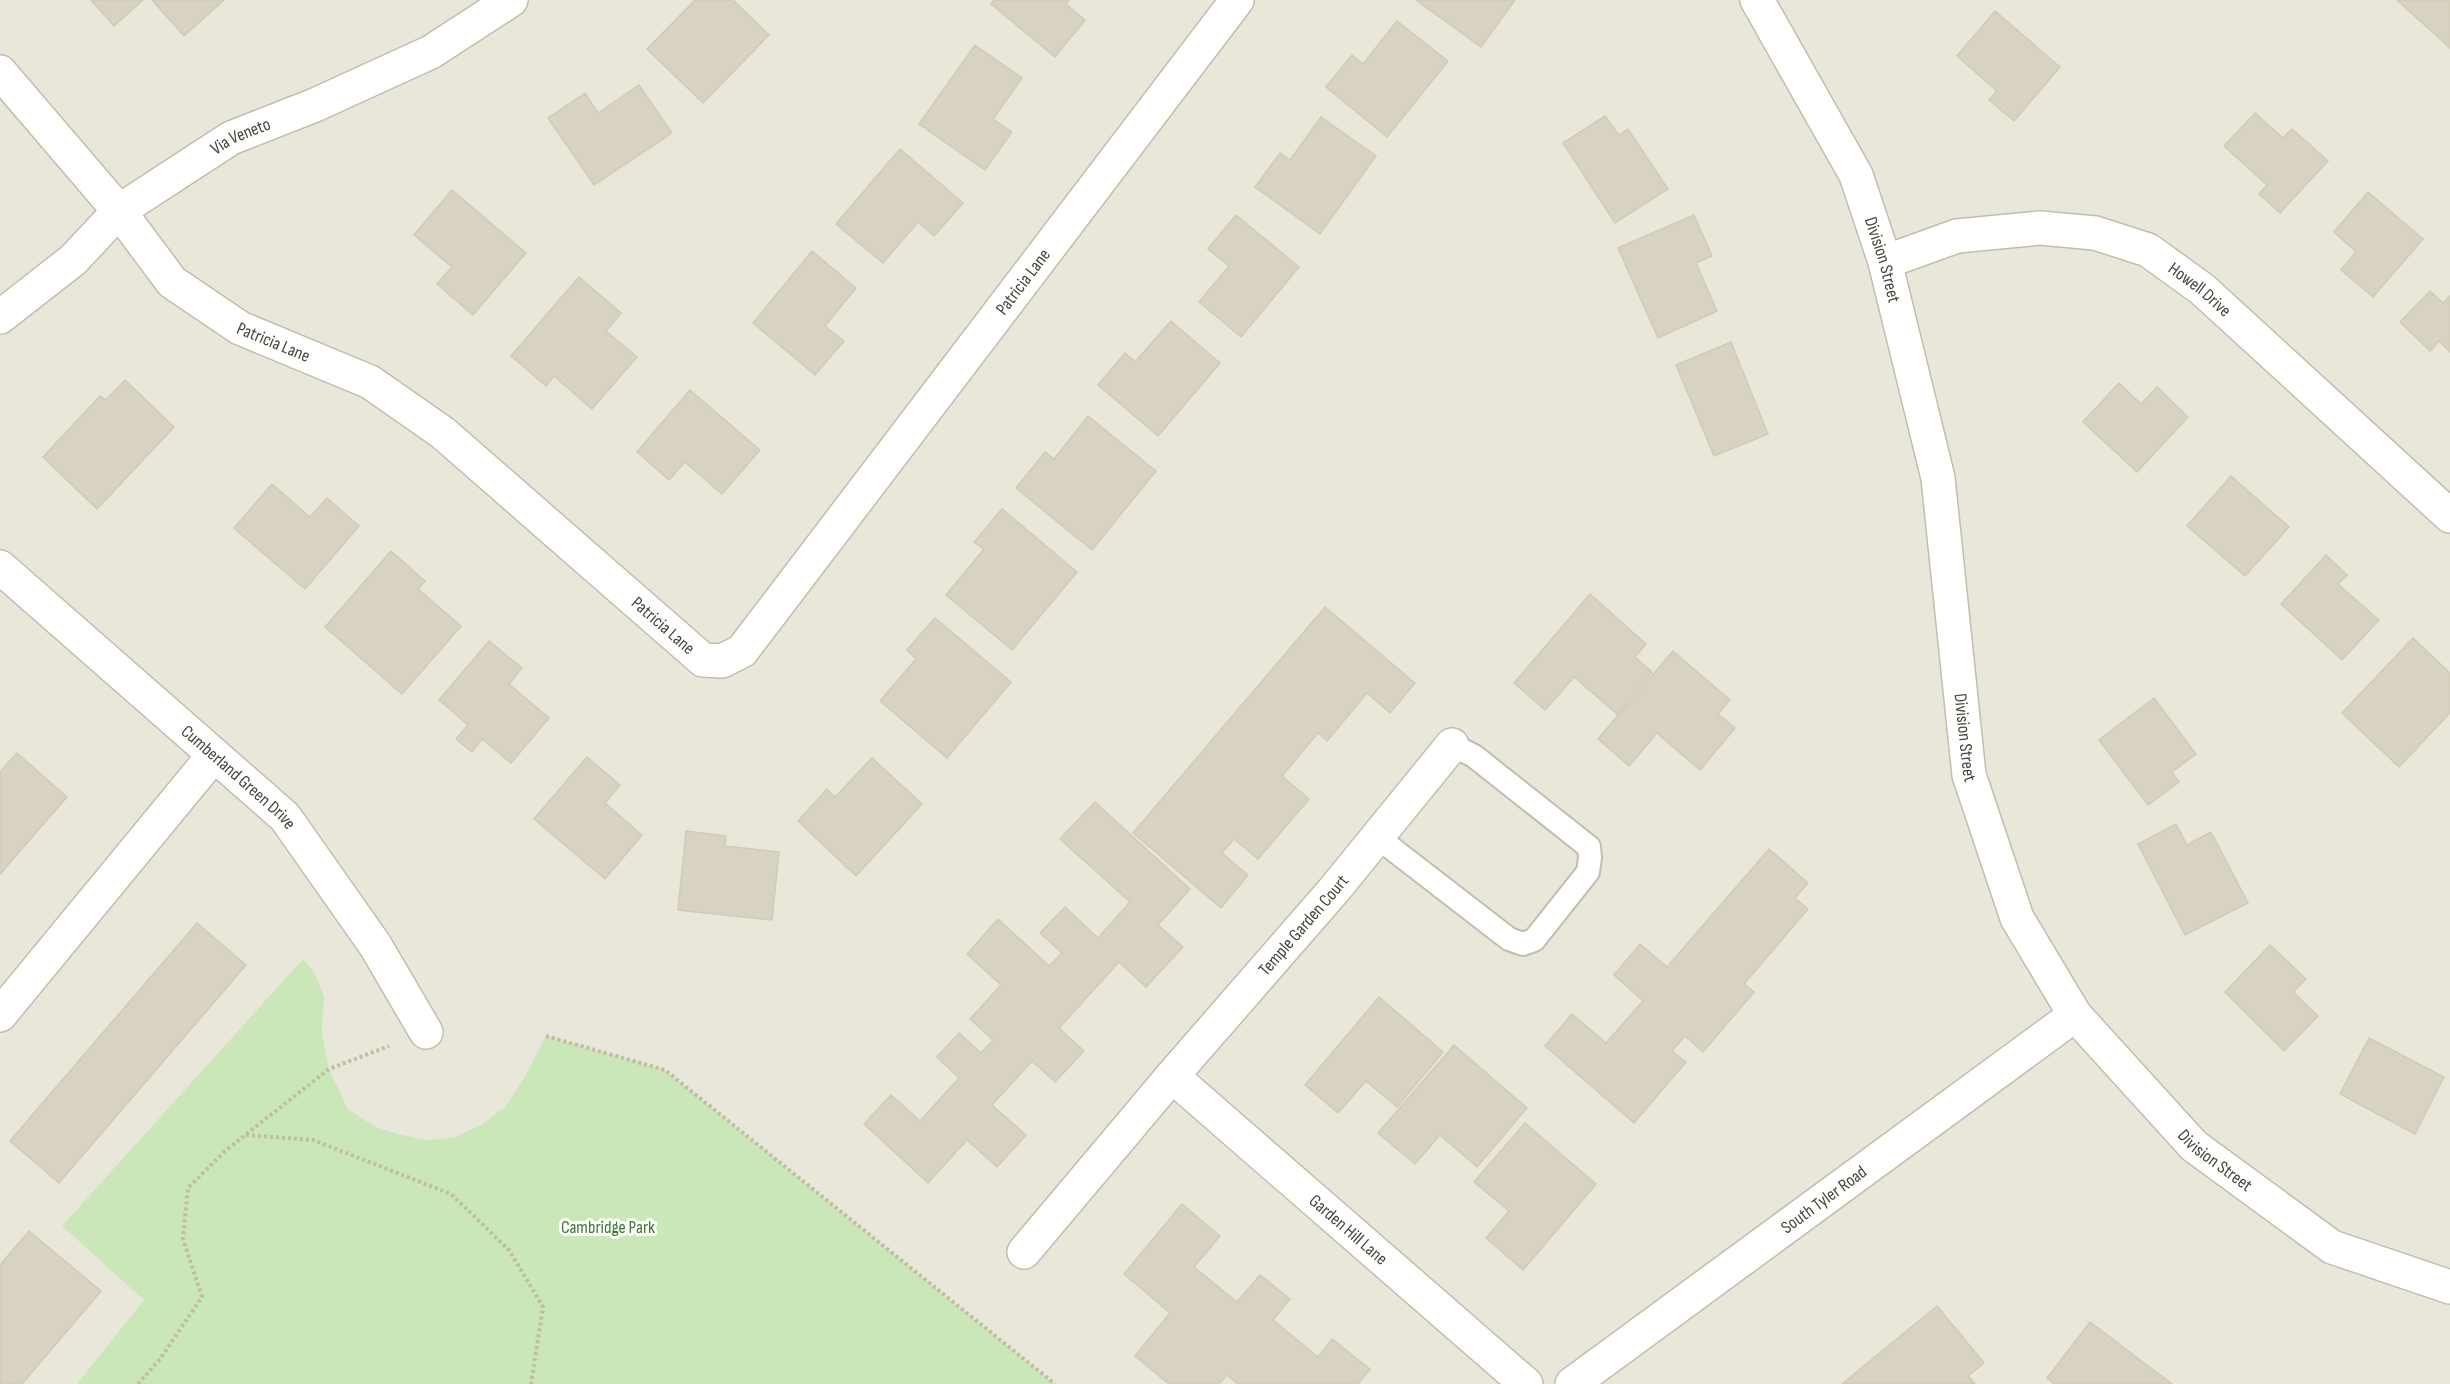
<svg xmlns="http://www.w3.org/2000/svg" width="2450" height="1384" font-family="'Sofia Sans Condensed',sans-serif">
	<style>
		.residential { fill: #e9e7da }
		.green { fill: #c9e7b7 }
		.building { fill: #d7d2c2; stroke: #d1cbb5; stroke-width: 1.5 }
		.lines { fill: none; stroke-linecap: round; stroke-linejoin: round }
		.service-casing { stroke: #c1beae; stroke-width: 26 }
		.minor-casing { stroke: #c1beae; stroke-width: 36 }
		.path { stroke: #c2bca0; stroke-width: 4; stroke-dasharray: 3 3; stroke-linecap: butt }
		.service { stroke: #fff; stroke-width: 22 }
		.minor { stroke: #fff; stroke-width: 33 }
		.labels { text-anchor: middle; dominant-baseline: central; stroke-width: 6; stroke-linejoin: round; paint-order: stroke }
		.street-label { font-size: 18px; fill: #4a4639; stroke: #fff }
		.park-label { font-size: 18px; fill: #3d7a2e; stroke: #fff }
	</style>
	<rect width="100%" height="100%" fill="#f5f4ec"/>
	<polygon class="residential" points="0,0 2450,0 2450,1384 1055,1384 665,1070 526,1075 505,1107 482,1124 455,1137 428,1140 398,1134 376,1127 348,1109 329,1069 322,1032 324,997 62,1226 145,1300 77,1384 0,1384"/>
	<polygon class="green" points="303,959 315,974 324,997 322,1032 329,1069 348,1109 376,1127 398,1134 428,1140 455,1137 482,1124 505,1107 526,1075 546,1036 665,1070 1055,1384 77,1384 144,1300 62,1226"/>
	<g class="building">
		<polygon points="91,0 143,0 114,26"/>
		<polygon points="152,0 224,0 184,36"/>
		<polygon points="695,0 733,0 769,35 703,103 647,49"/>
		<polygon points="994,0 1069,0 1066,4 1085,20 1055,57 991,4"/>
		<polygon points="1416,0 1515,0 1481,47"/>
		<polygon points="2397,0 2450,0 2450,48"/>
		<polygon points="1995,11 2060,67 2014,121 1989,100 1997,91 1957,56"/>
		<polygon points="1397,21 1448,61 1387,137 1326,87 1352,55 1363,64"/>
		<polygon points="975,45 1022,78 993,119 1012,132 985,170 919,124"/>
		<polygon points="639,85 672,133 594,185 548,118 585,93 598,113"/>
		<polygon points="2255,113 2283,138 2292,129 2328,161 2280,213 2259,194 2267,185 2224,146"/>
		<polygon points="1605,116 1619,135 1628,129 1668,189 1615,223 1563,143"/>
		<polygon points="1321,117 1376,156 1320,234 1255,187 1280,153 1290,160"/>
		<polygon points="900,149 963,203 934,236 918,222 883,263 836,224"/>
		<polygon points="452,190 526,253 473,315 437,284 452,267 414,235"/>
		<polygon points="2368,192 2423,239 2373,297 2341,270 2356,252 2334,232"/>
		<polygon points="1236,215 1299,267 1241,337 1199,302 1229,266 1208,249"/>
		<polygon points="1694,215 1712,256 1696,263 1717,311 1658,338 1618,248"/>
		<polygon points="812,251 856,288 825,326 844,341 815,375 753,323"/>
		<polygon points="579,277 621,313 606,331 637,357 592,409 554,376 546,386 511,356"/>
		<polygon points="2430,291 2443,303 2450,296 2450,352 2439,341 2430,351 2400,322"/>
		<polygon points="1171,321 1220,363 1158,436 1098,385 1125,353 1135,362"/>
		<polygon points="1731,342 1768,434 1714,456 1676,365"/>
		<polygon points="125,380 174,427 97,509 43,457 100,396 106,400"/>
		<polygon points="2119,383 2141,404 2157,387 2188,417 2137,472 2083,422"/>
		<polygon points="690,390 760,450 722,494 685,462 669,480 637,452"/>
		<polygon points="1088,416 1156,471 1092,550 1016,488 1045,452 1054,459"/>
		<polygon points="2231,476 2289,527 2245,576 2187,526"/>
		<polygon points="272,484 310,517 327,498 359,526 305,589 234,528"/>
		<polygon points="1002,509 1077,572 1012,650 946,595 984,549 974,542"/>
		<polygon points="391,551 425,581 418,589 461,626 402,694 325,627"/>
		<polygon points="2326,555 2347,575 2338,584 2379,620 2342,660 2281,604"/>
		<polygon points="1590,594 1646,644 1635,657 1652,672 1617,714 1574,677 1545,710 1514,683"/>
		<polygon points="1325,607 1415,683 1390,713 1367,693 1327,741 1318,733 1282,776 1309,799 1258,859 1234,839 1222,853 1248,875 1221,908 1133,833"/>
		<polygon points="935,618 1011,682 947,758 880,701 916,659 907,650"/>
		<polygon points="2413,638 2450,673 2450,713 2399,767 2342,713"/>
		<polygon points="489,641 522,668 509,684 549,718 511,763 482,739 472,752 456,739 468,725 439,700"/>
		<polygon points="1673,651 1730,700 1718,714 1735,728 1700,770 1657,733 1629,766 1598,739"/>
		<polygon points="2154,698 2196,754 2172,772 2179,782 2148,805 2099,740"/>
		<polygon points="17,753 67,797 0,874 0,772"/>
		<polygon points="587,757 620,785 605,803 642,835 605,879 534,819"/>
		<polygon points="872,758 922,804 856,876 798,821 827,789 835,797"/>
		<polygon points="1095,802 1190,889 1158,925 1183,947 1146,987 1119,962 1059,1028 1084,1051 1055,1082 1032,1061 992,1105 1026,1135 997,1167 967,1140 928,1183 864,1124 891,1095 920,1121 959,1078 937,1057 959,1033 981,1053 993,1040 970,1019 1001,985 967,954 998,919 1049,966 1062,953 1040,933 1065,907 1098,938 1130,902 1060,839"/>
		<polygon points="2176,824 2187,845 2211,832 2248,903 2185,935 2138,844"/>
		<polygon points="686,831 726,836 725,846 779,852 772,920 678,910"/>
		<polygon points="1769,849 1808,883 1795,898 1808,909 1744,984 1754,992 1703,1052 1685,1036 1672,1051 1686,1062 1634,1123 1545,1046 1572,1014 1606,1043 1643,1001 1614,975 1640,944 1667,967"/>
		<polygon points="197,923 246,965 59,1183 10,1141"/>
		<polygon points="2270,945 2306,979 2293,992 2318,1016 2284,1051 2225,992"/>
		<polygon points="1379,997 1443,1052 1397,1107 1366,1081 1338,1113 1305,1085"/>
		<polygon points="2369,1038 2444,1077 2415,1134 2340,1094"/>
		<polygon points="1454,1045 1527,1108 1477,1167 1440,1135 1415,1164 1378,1133"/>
		<polygon points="1525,1123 1596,1184 1523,1270 1486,1238 1509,1211 1474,1182"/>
		<polygon points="1182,1204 1220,1236 1194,1267 1237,1302 1260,1275 1290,1299 1273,1320 1318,1357 1332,1339 1370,1369 1358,1384 1238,1384 1227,1375 1219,1384 1169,1384 1135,1356 1170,1313 1124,1274"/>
		<polygon points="29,1231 101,1291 22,1384 0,1384 0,1265"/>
		<polygon points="1937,1306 1984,1363 1968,1376 1975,1384 1842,1384"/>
		<polygon points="2090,1322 2172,1384 2054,1384 2047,1378"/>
	</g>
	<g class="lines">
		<g class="service-casing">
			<polyline id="service" points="1377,837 1509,939 1523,944 1534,940 1588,872 1590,858 1589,847 1474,756 1452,745"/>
		</g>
		<g class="minor-casing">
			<g id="minor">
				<path id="s1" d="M1757,0L1856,175L1885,262L1938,478L1969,775L2017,918L2075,1015L2194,1146L2332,1247L2450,1287"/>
				<path id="s2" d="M0,72L119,211L172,282L240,328L370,382L443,433L703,660L722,661L742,651L1237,0"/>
				<path id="s3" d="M1885,262L1957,236L2040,228L2095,233L2148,250L2202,289L2450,516"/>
				<path id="s4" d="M0,317L73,260L119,211L231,138L315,105L431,52L511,0"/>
				<path id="s5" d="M0,567L285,817L375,945L426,1032"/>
				<polyline points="0,1015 214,755"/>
				<path id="s6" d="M1172,1076L1526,1384"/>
				<path id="s7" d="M1024,1252L1172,1076L1334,890L1452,745"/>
				<path id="s8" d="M1572,1384L2075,1015"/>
			</g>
		</g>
		<g class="path">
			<polyline points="546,1036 665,1070 1055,1384"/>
			<polyline points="246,1135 313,1140 451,1194 509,1250 543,1307 531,1384"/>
			<polyline points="138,1384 160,1359 202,1297 183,1239 188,1188 225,1151 329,1069 389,1046"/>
		</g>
		<use href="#service" class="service"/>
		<use href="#minor" class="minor"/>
	</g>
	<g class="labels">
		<g class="street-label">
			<text stroke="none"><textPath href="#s4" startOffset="303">Via Veneto</textPath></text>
			<text stroke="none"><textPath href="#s1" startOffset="290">Division Street</textPath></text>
			<text stroke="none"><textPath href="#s2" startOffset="1434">Patricia Lane</textPath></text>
			<text stroke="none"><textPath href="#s3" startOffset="336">Howell Drive</textPath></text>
			<text stroke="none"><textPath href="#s2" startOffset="390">Patricia Lane</textPath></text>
			<text stroke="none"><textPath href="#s2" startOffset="876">Patricia Lane</textPath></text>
			<text stroke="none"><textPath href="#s1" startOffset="776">Division Street</textPath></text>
			<text stroke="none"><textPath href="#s5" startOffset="318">Cumberland Green Drive</textPath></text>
			<text stroke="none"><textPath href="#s7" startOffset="430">Temple Garden Court</textPath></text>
			<text stroke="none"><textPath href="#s1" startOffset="1280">Division Street</textPath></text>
			<text stroke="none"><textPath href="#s8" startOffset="312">South Tyler Road</textPath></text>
			<text stroke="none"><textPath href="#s6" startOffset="234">Garden Hill Lane</textPath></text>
		</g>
		<g class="park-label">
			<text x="608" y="1227">Cambridge Park</text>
		</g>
	</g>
</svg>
